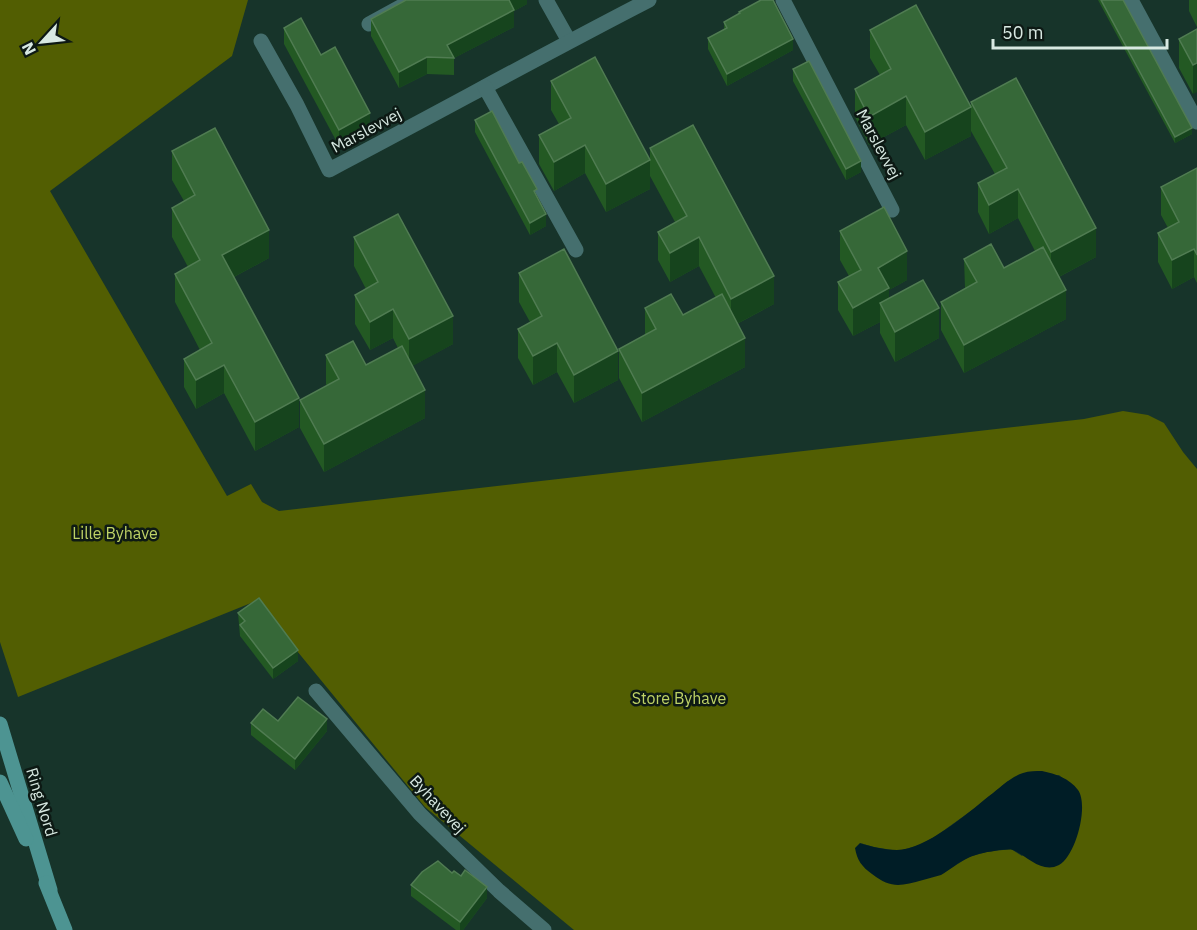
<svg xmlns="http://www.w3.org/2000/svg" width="1197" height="930" font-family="'IBM Plex Sans',sans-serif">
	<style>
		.forest { fill: #525e02; fill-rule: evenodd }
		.water { fill: #001d26 }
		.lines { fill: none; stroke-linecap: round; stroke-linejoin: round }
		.street { stroke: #456f6e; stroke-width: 15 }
		.secondary { stroke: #4d9492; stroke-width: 15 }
		.wall { fill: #235923 }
		.shaded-wall { fill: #16441d }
		.building { fill: #366838; stroke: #507c52; stroke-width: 1.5 }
		.labels { text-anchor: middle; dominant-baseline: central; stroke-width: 5; stroke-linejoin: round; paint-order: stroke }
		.street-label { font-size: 16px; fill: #d8e9e2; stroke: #0d1914 }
		.park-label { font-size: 16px; fill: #bed266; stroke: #0d1914 }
	</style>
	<rect width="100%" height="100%" fill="#17342a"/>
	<path class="forest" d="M0,0H248L232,56L50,191L227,496L251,484L262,502L279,511L1084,419L1123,411L1148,415L1164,423L1183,452L1197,469V930H574L425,807L256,601L18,697L0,642ZM1059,775L1079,792L1022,856L1011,849L986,852L969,857L940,875L860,843L874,847L898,851L920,845L936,836L975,808L1008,781Z"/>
	<path class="water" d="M1042,771C1056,774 1069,778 1078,790C1089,805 1076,856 1059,865C1042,874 1027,856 1013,850C1009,849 1004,850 999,850C989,852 978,853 968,858C958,862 950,870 941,875C935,877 929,878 923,880C901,886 891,889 872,874C862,867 857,860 855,848L860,843C872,847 885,850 897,850C925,850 967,814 989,796C1000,788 1010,777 1023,773C1029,771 1036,771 1042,771Z"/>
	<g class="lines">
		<g class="street">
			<polyline points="546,0 569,41"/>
			<polyline points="783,0 892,210"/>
			<polyline points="1131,0 1197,122"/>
			<polyline points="369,24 413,0"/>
			<path d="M261,41L297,105L329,170C436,114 542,55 649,0"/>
			<polyline points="485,87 576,250"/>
			<polyline points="316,691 420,814 499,891 544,930"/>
		</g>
		<g class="secondary">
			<polyline points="0,724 50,890"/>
			<polyline points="0,782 26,839"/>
			<polyline points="46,883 65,930"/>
		</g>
	</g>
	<g class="wall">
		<polygon points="527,0 527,4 514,11 514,27 454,58 454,75 427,74 399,88 371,36 371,19"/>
		<polygon points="1098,0 1123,0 1192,134 1175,143"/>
		<polygon points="1189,0 1197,0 1197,27 1189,11"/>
		<polygon points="739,12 793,50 727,86 708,49 708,38 724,29 724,22 739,14"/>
		<polygon points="284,28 321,55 370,130 339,146 284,44"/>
		<polygon points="1197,29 1193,94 1179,68 1179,39"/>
		<polygon points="870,30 971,136 925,160 906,125 869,145 855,117 855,89 880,75 870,58"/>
		<polygon points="793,69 861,172 846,180 793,81"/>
		<polygon points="551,81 650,189 606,212 585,173 554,191 539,164 539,135 559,124 551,110"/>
		<polygon points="971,102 1096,257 1059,277 1066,319 964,373 941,330 941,302 965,288 964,259 1004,268 1035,251 1018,218 989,234 978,212 978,183 995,174 971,131"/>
		<polygon points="475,120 537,197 546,226 530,235 475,132"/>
		<polygon points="650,148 774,304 737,324 745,367 642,422 619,378 619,349 645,336 645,308 683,315 716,298 699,266 670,282 658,260 658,232 675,222 650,176"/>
		<polygon points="172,151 269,258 234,277 299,427 255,451 224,393 196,409 184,387 184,359 200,350 175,302 175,274 188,267 172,237 172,208 184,201 172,180"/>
		<polygon points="1197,168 1197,283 1194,277 1172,289 1158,262 1158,233 1168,228 1161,215 1161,187"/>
		<polygon points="840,231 907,280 889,290 889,298 939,338 895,362 880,333 880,322 853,336 838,310 838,282 849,276 840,260"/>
		<polygon points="354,237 453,344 412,366 425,418 324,472 300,428 300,400 327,386 326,384 326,355 366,365 398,348 393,338 370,350 355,324 355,295 366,289 354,266"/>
		<polygon points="519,273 618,380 574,403 557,372 533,385 518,358 518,329 530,322 519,302"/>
		<polygon points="238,613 298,661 273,679 240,636"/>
		<polygon points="278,721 327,731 295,770 251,735 251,723"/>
		<polygon points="452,873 461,876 487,898 463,930 456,930 411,896 411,885"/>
	</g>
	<g class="shaded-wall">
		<polygon points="508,0 527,0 527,4 514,11 514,27 454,58 447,45"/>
		<polygon points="793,39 793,50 727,86 727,74"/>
		<polygon points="427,57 427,74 399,88 399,72"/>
		<polygon points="1197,63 1197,92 1193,94 1193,65"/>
		<polygon points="906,96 906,125 869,145 869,117"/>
		<polygon points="971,107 971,136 925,160 925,132"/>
		<polygon points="370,113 370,130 339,146 339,130"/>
		<polygon points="1192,128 1192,134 1175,143 1175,137"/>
		<polygon points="585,145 585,173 554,191 554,162"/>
		<polygon points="650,160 650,189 606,212 606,184"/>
		<polygon points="861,161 861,172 846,180 846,169"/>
		<polygon points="1018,189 1018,218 989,234 989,205"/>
		<polygon points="546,214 546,226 530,235 530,223"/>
		<polygon points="1096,228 1096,257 1051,281 1051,252"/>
		<polygon points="269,230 269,258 222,283 222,255"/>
		<polygon points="699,237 699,266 670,282 670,253"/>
		<polygon points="1194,249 1194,277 1172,289 1172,260"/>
		<polygon points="907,251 907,280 889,290 889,317 880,303 880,322 853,336 853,308 878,268"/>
		<polygon points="774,276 774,304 731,327 731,299"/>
		<polygon points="1066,290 1066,319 964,373 964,345"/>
		<polygon points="939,308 939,338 895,362 895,332"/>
		<polygon points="393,309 393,338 370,350 370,322"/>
		<polygon points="453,316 453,344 409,368 409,339"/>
		<polygon points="745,338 745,367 642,422 642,393"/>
		<polygon points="557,343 557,372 533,385 533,356"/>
		<polygon points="618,351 618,380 574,403 574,375"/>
		<polygon points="224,365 224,393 196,409 196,380"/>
		<polygon points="425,390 425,418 324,472 324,444"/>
		<polygon points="299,398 299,427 255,451 255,422"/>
		<polygon points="298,650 298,661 273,679 273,668"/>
		<polygon points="327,719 327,731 295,770 295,759"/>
		<polygon points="487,887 487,898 463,930 460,930 460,922"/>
	</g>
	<g class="building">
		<polygon points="406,0 509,0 514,10 447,45 454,58 427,57 399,72 371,19"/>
		<polygon points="761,0 773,0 793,39 727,74 708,38 727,28 724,22 740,13 739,12"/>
		<polygon points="1101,0 1123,0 1192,128 1175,137"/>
		<polygon points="916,5 971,107 925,132 906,96 869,117 855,89 891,69 870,30"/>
		<polygon points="301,18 321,55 335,47 370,113 339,130 284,28"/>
		<polygon points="1197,29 1197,63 1193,65 1179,39"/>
		<polygon points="595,57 650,160 606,184 585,145 554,162 539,135 571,118 551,81"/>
		<polygon points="809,61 861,161 846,169 793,69"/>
		<polygon points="1016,78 1096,228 1051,252 1018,189 989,205 978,183 1007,168 971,102"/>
		<polygon points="492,111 519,163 522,162 537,189 534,191 546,214 530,223 475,120"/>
		<polygon points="693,125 774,276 731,299 699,237 670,253 658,232 687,216 650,148"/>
		<polygon points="215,128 269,230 222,255 299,398 255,422 224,365 196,380 184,359 212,343 175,274 200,260 172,208 195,195 172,151"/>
		<polygon points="1197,168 1197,255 1194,249 1172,260 1158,233 1179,222 1161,187"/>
		<polygon points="884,207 907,251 878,268 889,288 853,308 838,282 861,270 840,231"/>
		<polygon points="398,214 453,316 409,339 393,309 370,322 355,295 378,282 354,237"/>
		<polygon points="991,244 1004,268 1043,247 1066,290 964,345 941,302 977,282 964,259"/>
		<polygon points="564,249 618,351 574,375 557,343 533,356 518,329 542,316 519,273"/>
		<polygon points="923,280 939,308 895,332 880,303"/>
		<polygon points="671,294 683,315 722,294 745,338 642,393 619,349 656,329 645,308"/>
		<polygon points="353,341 366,365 402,346 425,390 324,444 300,400 339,379 326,355"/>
		<polygon points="259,598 298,650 273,668 240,625 245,621 238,613"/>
		<polygon points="298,697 327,719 295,759 251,723 263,709 278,721"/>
		<polygon points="438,861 452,873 454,871 461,876 465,870 487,887 460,922 411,885 422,872"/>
	</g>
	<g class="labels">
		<g class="street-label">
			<text transform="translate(366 130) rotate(-28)">Marslevvej</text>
			<text transform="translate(879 144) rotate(62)">Marslevvej</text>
			<text transform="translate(42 802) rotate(73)">Ring Nord</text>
			<text transform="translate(438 804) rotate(47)">Byhavevej</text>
		</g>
		<g class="park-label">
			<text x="115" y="533">Lille Byhave</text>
			<text x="679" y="698">Store Byhave</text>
		</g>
	</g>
	<g transform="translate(42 42) rotate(243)" stroke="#0d1914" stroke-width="4.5" paint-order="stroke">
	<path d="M0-4.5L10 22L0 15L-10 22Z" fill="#d8e9e2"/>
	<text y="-9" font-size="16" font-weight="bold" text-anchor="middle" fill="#d8e9e2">N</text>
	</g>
	<path d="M993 39v9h174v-9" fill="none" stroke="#d8e9e2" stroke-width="3"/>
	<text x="1002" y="39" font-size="18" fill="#d8e9e2" stroke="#0d1914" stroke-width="4.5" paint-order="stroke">50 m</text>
</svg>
